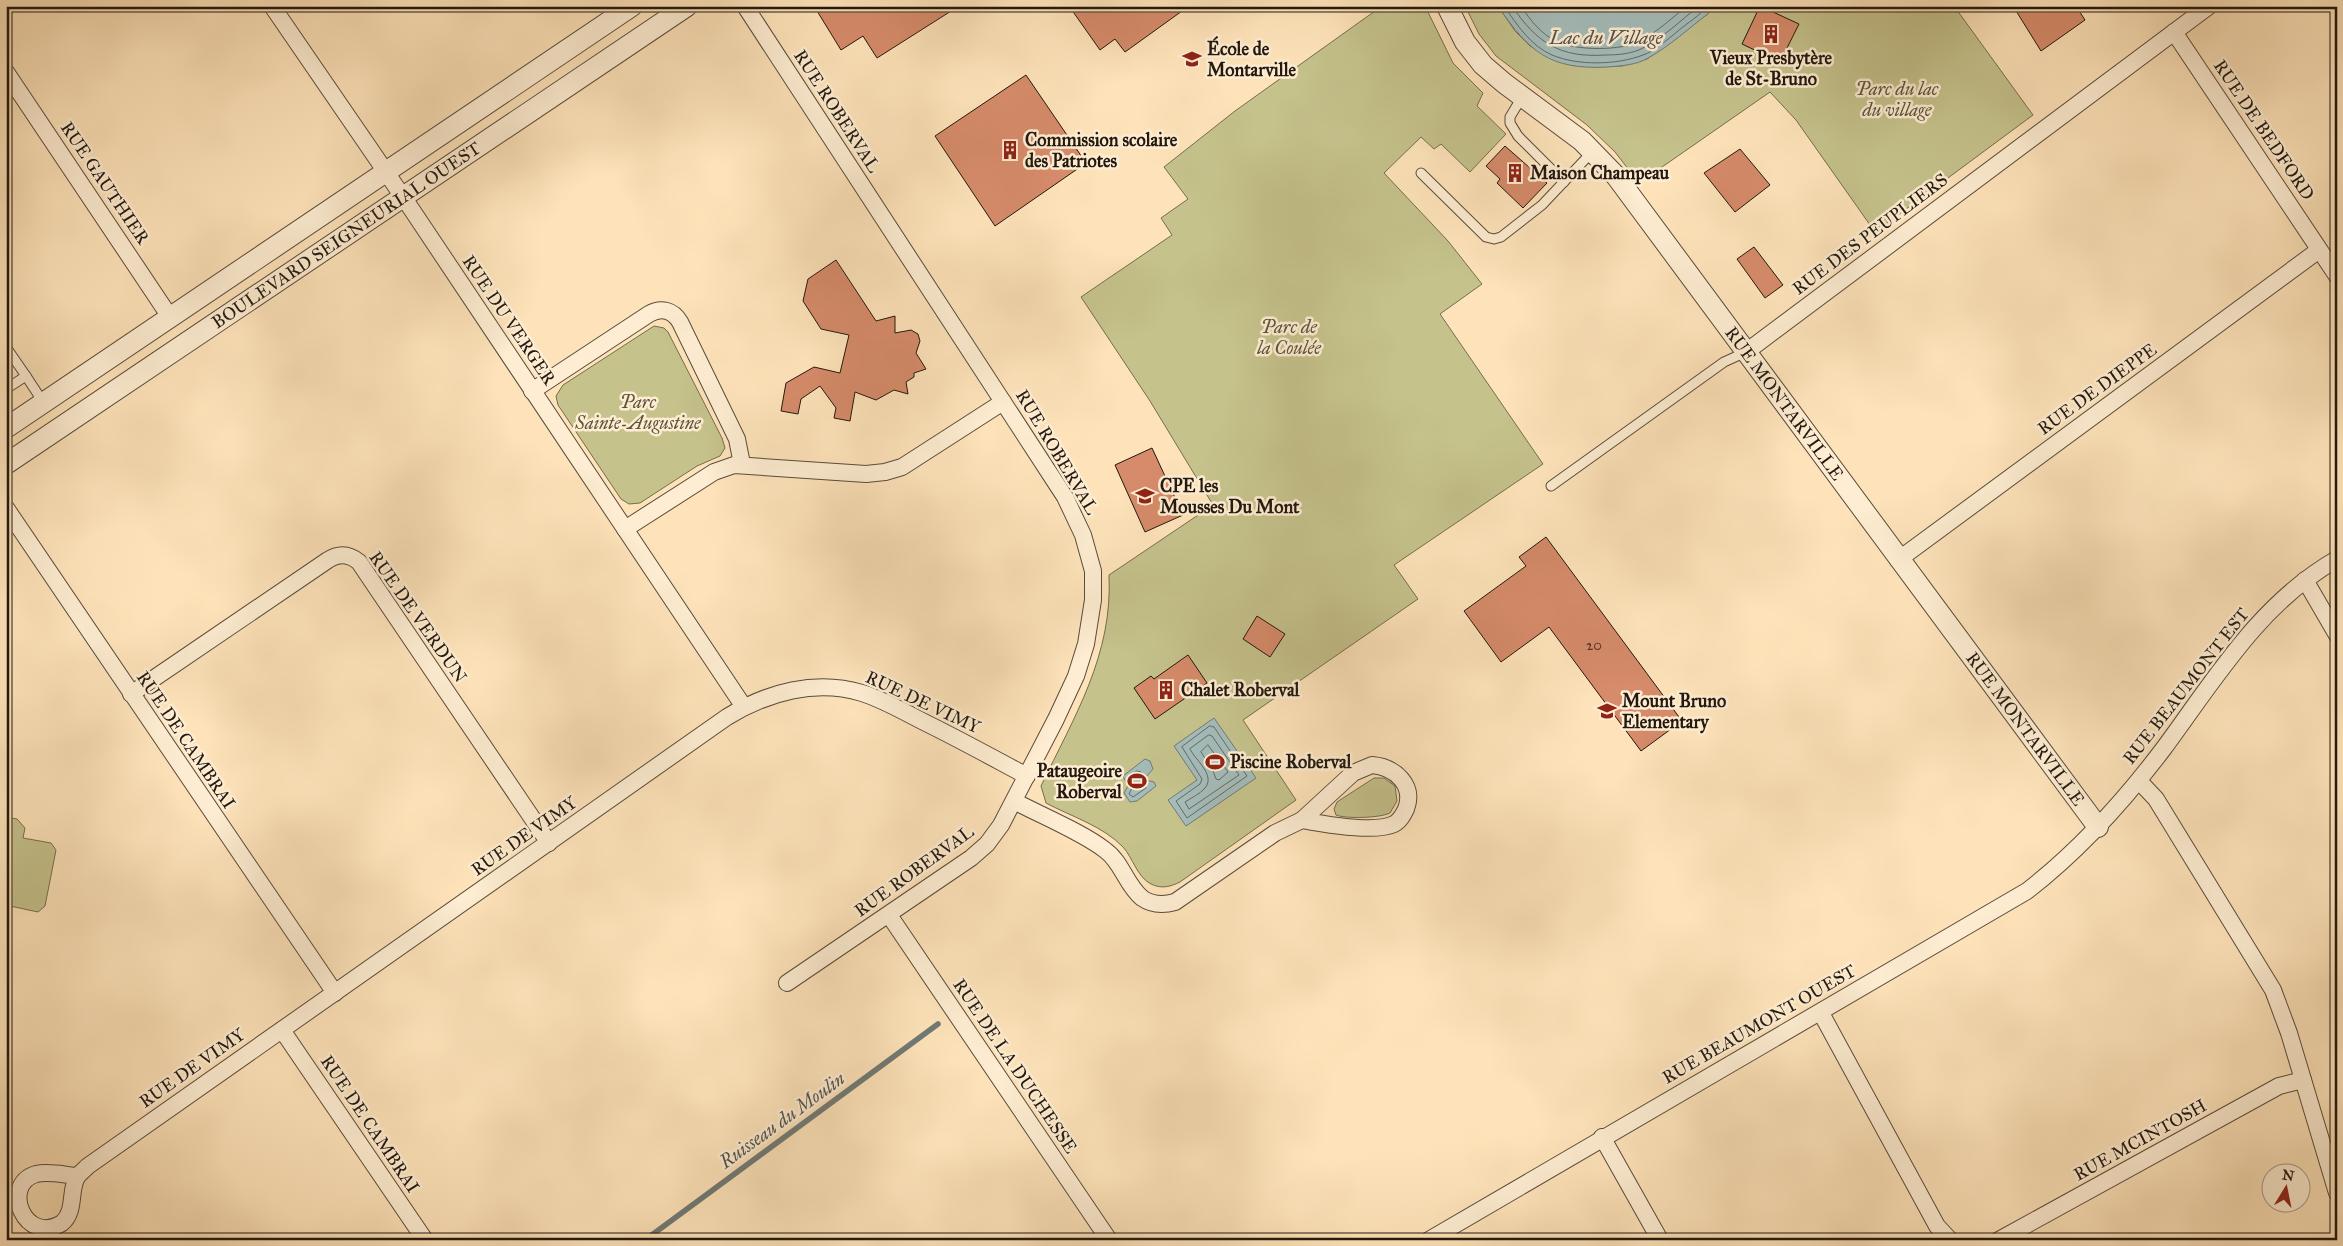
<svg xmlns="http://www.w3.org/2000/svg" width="2343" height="1246" font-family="'IM FELL Great Primer',serif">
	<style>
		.green { fill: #c5c28c; stroke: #746d4e }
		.water { fill: #a4bcba; stroke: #707a76 }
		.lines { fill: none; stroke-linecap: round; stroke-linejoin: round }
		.shore { stroke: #636a64; stroke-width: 1 }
		.stream { stroke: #707a76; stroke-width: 5.5 }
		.building { fill: #d68b6a; stroke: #22180f }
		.service-casing { stroke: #594b3a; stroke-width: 11 }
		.minor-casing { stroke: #594b3a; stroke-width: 18 }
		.tertiary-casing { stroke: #594b3a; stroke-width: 22 }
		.service { stroke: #feedd2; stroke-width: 9 }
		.minor { stroke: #feedd2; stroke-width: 16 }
		.tertiary { stroke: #feedd2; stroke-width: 20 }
		.labels { text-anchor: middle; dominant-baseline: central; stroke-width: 5; stroke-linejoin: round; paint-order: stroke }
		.number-label { font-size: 15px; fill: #4f3526 }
		.poi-label { font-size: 18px; font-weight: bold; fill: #22180f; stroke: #feedd2; text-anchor: start }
		.park-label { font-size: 18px; font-style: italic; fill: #5b543b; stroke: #feedd2 }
		.street-label { font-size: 18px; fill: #22180f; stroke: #feedd2 }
		.water-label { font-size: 19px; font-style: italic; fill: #50514b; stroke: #feedd2 }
	</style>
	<rect width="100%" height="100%" fill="#fee3ba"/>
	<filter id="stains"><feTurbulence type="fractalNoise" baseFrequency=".004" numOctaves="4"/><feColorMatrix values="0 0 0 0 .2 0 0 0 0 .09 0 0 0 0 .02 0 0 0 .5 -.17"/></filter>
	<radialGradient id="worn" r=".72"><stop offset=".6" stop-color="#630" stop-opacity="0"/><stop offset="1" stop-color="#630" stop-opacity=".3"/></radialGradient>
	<g class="green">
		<path d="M1382,6H1425L1453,63L1483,93L1477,106L1506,134L1470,172L1441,144L1434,149L1421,137L1384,173L1448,241L1482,284L1440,314L1543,464L1394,565L1418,599L1243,720L1296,800L1180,882C1170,887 1161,889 1151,884C1137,877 1133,858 1123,847C1103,826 1070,816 1046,803L1041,786C1074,717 1113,655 1109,575L1213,505L1150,401L1081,297L1172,235L1161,218L1188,199L1164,167L1235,111Z"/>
		<polygon points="1465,6 1498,6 1515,31 1530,46 1571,65 1597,67 1622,66 1647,59 1709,13 1713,6 1954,6 2033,115 1875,232 1796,120 1770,92 1639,183 1615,152 1587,125 1496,56 1479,34"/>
		<polygon points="654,326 664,328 668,332 722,438 725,448 720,456 697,466 640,503 629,504 621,499 558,405 556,396 563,385"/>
		<path d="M1374,778H1384L1395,786L1397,801L1390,813C1380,818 1346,819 1336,815L1334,809L1337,802Z"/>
		<polygon points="6,817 17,819 25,828 23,838 51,843 56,850 45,906 38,912 10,906 6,916"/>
	</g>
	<g class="water">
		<path d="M1498,6H1713L1709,13C1689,28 1670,46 1648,58C1637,65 1620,66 1607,67C1550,70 1529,52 1498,6Z"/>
		<polygon points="1214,718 1256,778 1186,826 1168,800 1197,780 1174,746"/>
		<polygon points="1145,759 1150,761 1153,769 1145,778 1146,780 1154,782 1156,786 1137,801 1130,802 1124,793 1128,786 1123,776"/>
	</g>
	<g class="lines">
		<g class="shore">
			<path d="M1504,6C1517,25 1531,46 1552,55C1578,66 1617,65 1643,55C1655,51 1668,39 1678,31C1687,23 1700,16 1707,6"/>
			<path d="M1512,6C1537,43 1560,58 1605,55C1617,55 1632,54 1643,48C1663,38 1681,20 1699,6"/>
			<path d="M1521,6C1530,20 1541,34 1556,41C1575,51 1622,51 1640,41C1657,32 1672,18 1687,6"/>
			<polygon points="1210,726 1214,727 1247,776 1187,818 1176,801 1200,784 1202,779 1182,747"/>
			<path d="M1209,735L1212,736L1239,775L1189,809L1185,802C1191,798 1200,794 1205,788C1216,775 1195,760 1190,749Z"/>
			<polygon points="1208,745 1228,772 1219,780 1216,779 1213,771 1201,752"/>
			<polygon points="1137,771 1141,772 1141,780 1146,788 1133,797 1129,794 1133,786 1130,778"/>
		</g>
		<polyline class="stream" points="645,1240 938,1024"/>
	</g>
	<g class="building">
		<polygon points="814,6 959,6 877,58 863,36 841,50"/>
		<polygon points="1069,6 1189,6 1125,52 1115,39 1100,50"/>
		<polygon points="1760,6 1799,24 1780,62 1742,44"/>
		<polygon points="2013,6 2076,6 2085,20 2041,51"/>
		<polygon points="1026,75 1086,163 995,226 935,136"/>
		<polygon points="1505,146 1547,183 1523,208 1497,183 1500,179 1486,166"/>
		<polygon points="1740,149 1770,185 1735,212 1704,173"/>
		<polygon points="1754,247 1783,285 1765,298 1737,259"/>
		<polygon points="836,260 876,321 895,316 895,333 911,330 918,334 920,341 916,353 926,369 914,373 914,377 906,382 908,394 894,390 876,400 855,392 850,421 834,418 836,408 820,386 801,399 798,414 781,411 786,383 814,367 840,373 849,335 821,329 803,301 808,279"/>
		<polygon points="1152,448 1183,515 1145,532 1115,465"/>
		<polygon points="1546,537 1682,721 1641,751 1549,627 1501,662 1464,611 1526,566 1519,557"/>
		<polygon points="1257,616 1285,634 1270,657 1243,639"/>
		<polygon points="1188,655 1207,683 1155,719 1134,688 1151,676 1154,679"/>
	</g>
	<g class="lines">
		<g class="service-casing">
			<g id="service">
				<polyline points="1522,97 1510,117 1510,123 1518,136 1564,182"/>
				<polyline points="1421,173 1486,237 1494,239 1501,237 1542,205 1593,151"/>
				<polyline points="6,347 26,376 6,389"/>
				<polyline points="26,376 43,402"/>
				<polyline points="1551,486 1724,362 1746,352"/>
			</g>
		</g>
		<g class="minor-casing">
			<g id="minor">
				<polyline points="272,6 412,210 744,707"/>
				<polyline points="745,6 1065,497 1083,535 1093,571 1093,600 1086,644 1076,676 1056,719 1001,825 987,844 971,858 787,983"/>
				<polyline points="2174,32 2337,276"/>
				<polyline points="6,72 170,317"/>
				<polyline points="1746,352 2209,6"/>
				<path d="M532,391L649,314C661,307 673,310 680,322L737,439L742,464"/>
				<polyline points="6,508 335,993"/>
				<polyline points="625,529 714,472 734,465 866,474 885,472 902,467 1003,402"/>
				<polyline points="1898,560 2319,250"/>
				<polyline points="2305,580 2337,635"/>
				<path d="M131,694L328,560C339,553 349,554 359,562L549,843"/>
				<path d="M1372,765C1395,767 1415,785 1406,809C1403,815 1400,821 1394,824C1375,833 1323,824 1302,820L1353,773Z"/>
				<polyline points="2139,781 2156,799 2273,990 2289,1033 2337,1193"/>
				<path d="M1014,801C1040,815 1082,832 1105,850C1122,862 1126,885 1142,898C1152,905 1164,905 1175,902L1275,833L1302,820"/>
				<polyline points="889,915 1109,1240"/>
				<polyline points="1821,1013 1937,1226 1950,1240"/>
				<polyline points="282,1030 425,1240"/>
				<polyline points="1602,1137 1660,1240"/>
				<path d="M78,1176C64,1175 49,1171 36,1174C0,1185 25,1246 62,1223C76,1211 69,1191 77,1177C80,1173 85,1169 88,1166L727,717C768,692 816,679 862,693C887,701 909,715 932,726C964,742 995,759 1027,776"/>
				<path d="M1429,1240L2027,891C2080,850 2124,801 2164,748C2215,679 2260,603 2337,559"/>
				<polyline points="1999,1240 2279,1086 2303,1080"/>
			</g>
		</g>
		<g class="tertiary-casing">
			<g id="tertiary">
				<path id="s1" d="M1447,6L1465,42L1483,65L1504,83L1582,141L1616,176L2098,827"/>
				<polyline points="6,428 632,6"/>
				<path id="s2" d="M6,464L687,6"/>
			</g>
		</g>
		<use href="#service" class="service"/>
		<use href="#minor" class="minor"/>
		<use href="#tertiary" class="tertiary"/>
	</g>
	<defs>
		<g id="building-bare" transform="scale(1.5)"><path d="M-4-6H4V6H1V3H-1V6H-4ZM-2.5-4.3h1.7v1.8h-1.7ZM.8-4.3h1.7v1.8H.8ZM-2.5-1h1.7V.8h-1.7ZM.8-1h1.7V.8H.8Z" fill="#8f2418" stroke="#feedd2" stroke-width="2.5" paint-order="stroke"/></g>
		<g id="school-bare" transform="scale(1.5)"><path d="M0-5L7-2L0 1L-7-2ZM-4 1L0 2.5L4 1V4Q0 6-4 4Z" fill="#8f2418" stroke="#feedd2" stroke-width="2.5" paint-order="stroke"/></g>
		<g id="stadium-bare" transform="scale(1.5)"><path d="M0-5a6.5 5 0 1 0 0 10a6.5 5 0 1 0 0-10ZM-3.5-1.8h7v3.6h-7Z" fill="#8f2418" stroke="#feedd2" stroke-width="2.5" paint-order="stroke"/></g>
	</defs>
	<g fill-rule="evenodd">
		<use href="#building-bare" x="1771" y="34"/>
		<use href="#school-bare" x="1192" y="59"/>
		<use href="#building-bare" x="1010" y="150"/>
		<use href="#building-bare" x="1515" y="173"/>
		<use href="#school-bare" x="1145" y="496"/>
		<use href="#building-bare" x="1166" y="690"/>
		<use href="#school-bare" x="1607" y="711"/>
		<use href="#stadium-bare" x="1215" y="762"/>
		<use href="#stadium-bare" x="1137" y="781"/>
	</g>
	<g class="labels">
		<g class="number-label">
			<text x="1594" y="645">20</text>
		</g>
		<g class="poi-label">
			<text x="1207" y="49">École de<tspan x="1207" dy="21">Montarville</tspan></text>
			<text x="1771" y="58" text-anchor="middle">Vieux Presbytère<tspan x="1771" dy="21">de St-Bruno</tspan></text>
			<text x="1025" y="140">Commission scolaire<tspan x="1025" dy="21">des Patriotes</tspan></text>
			<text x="1530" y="173">Maison Champeau</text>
			<text x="1160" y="486">CPE les<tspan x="1160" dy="21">Mousses Du Mont</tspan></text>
			<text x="1181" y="690">Chalet Roberval</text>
			<text x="1622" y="701">Mount Bruno<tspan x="1622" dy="21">Elementary</tspan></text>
			<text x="1230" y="762">Piscine Roberval</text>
			<text x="1122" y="771" text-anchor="end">Pataugeoire<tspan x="1122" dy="21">Roberval</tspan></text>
		</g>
		<g class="park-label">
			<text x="1897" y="89">Parc du lac<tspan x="1897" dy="21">du village</tspan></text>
			<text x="1289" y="327">Parc de<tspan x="1289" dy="21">la Coulée</tspan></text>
			<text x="638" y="402">Parc<tspan x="638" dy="21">Sainte-Augustine</tspan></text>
		</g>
		<g class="street-label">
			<text transform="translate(837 111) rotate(57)">RUE ROBERVAL</text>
			<text transform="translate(2264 130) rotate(56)">RUE DE BEDFORD</text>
			<text transform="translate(105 183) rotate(56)">RUE GAUTHIER</text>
			<text transform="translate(1870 234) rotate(-37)">RUE DES PEUPLIERS</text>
			<text stroke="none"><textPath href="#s2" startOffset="410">BOULEVARD SEIGNEURIAL OUEST</textPath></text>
			<text transform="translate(509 320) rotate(56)">RUE DU VERGER</text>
			<text transform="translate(2097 389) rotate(-36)">RUE DE DIEPPE</text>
			<text stroke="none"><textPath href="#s1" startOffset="526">RUE MONTARVILLE</textPath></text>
			<text transform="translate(1057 452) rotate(59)">RUE ROBERVAL</text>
			<text transform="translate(418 617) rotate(55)">RUE DE VERDUN</text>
			<text transform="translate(2186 686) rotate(-52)">RUE BEAUMONT EST</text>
			<text transform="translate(923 702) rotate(25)">RUE DE VIMY</text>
			<text stroke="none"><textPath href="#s1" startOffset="931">RUE MONTARVILLE</textPath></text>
			<text transform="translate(186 740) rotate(56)">RUE DE CAMBRAI</text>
			<text transform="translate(524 836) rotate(-35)">RUE DE VIMY</text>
			<text transform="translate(914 871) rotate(-36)">RUE ROBERVAL</text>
			<text transform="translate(1759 1024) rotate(-30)">RUE BEAUMONT OUEST</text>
			<text transform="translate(1015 1066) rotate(56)">RUE DE LA DUCHESSE</text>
			<text transform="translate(192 1068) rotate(-35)">RUE DE VIMY</text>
			<text transform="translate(370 1124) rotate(56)">RUE DE CAMBRAI</text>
			<text transform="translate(2140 1140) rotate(-29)">RUE MCINTOSH</text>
		</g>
		<g class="water-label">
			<text x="1606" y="37">Lac du Village</text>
			<text transform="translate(782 1120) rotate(-36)">Ruisseau du Moulin</text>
		</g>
	</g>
	<rect width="2343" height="1246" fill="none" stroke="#fee3ba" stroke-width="25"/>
	<rect x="8" y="8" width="2328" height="1231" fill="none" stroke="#22180f" stroke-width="2.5"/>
	<rect x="12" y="12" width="2318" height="1221" fill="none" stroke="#22180f"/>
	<g transform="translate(2286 1188) rotate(10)"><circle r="24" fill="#feedd2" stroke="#a69884"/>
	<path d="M0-4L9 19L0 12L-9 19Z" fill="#8f2418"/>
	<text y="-8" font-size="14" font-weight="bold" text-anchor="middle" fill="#22180f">N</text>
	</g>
	<rect width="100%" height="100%" filter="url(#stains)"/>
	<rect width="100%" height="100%" fill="url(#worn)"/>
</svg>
